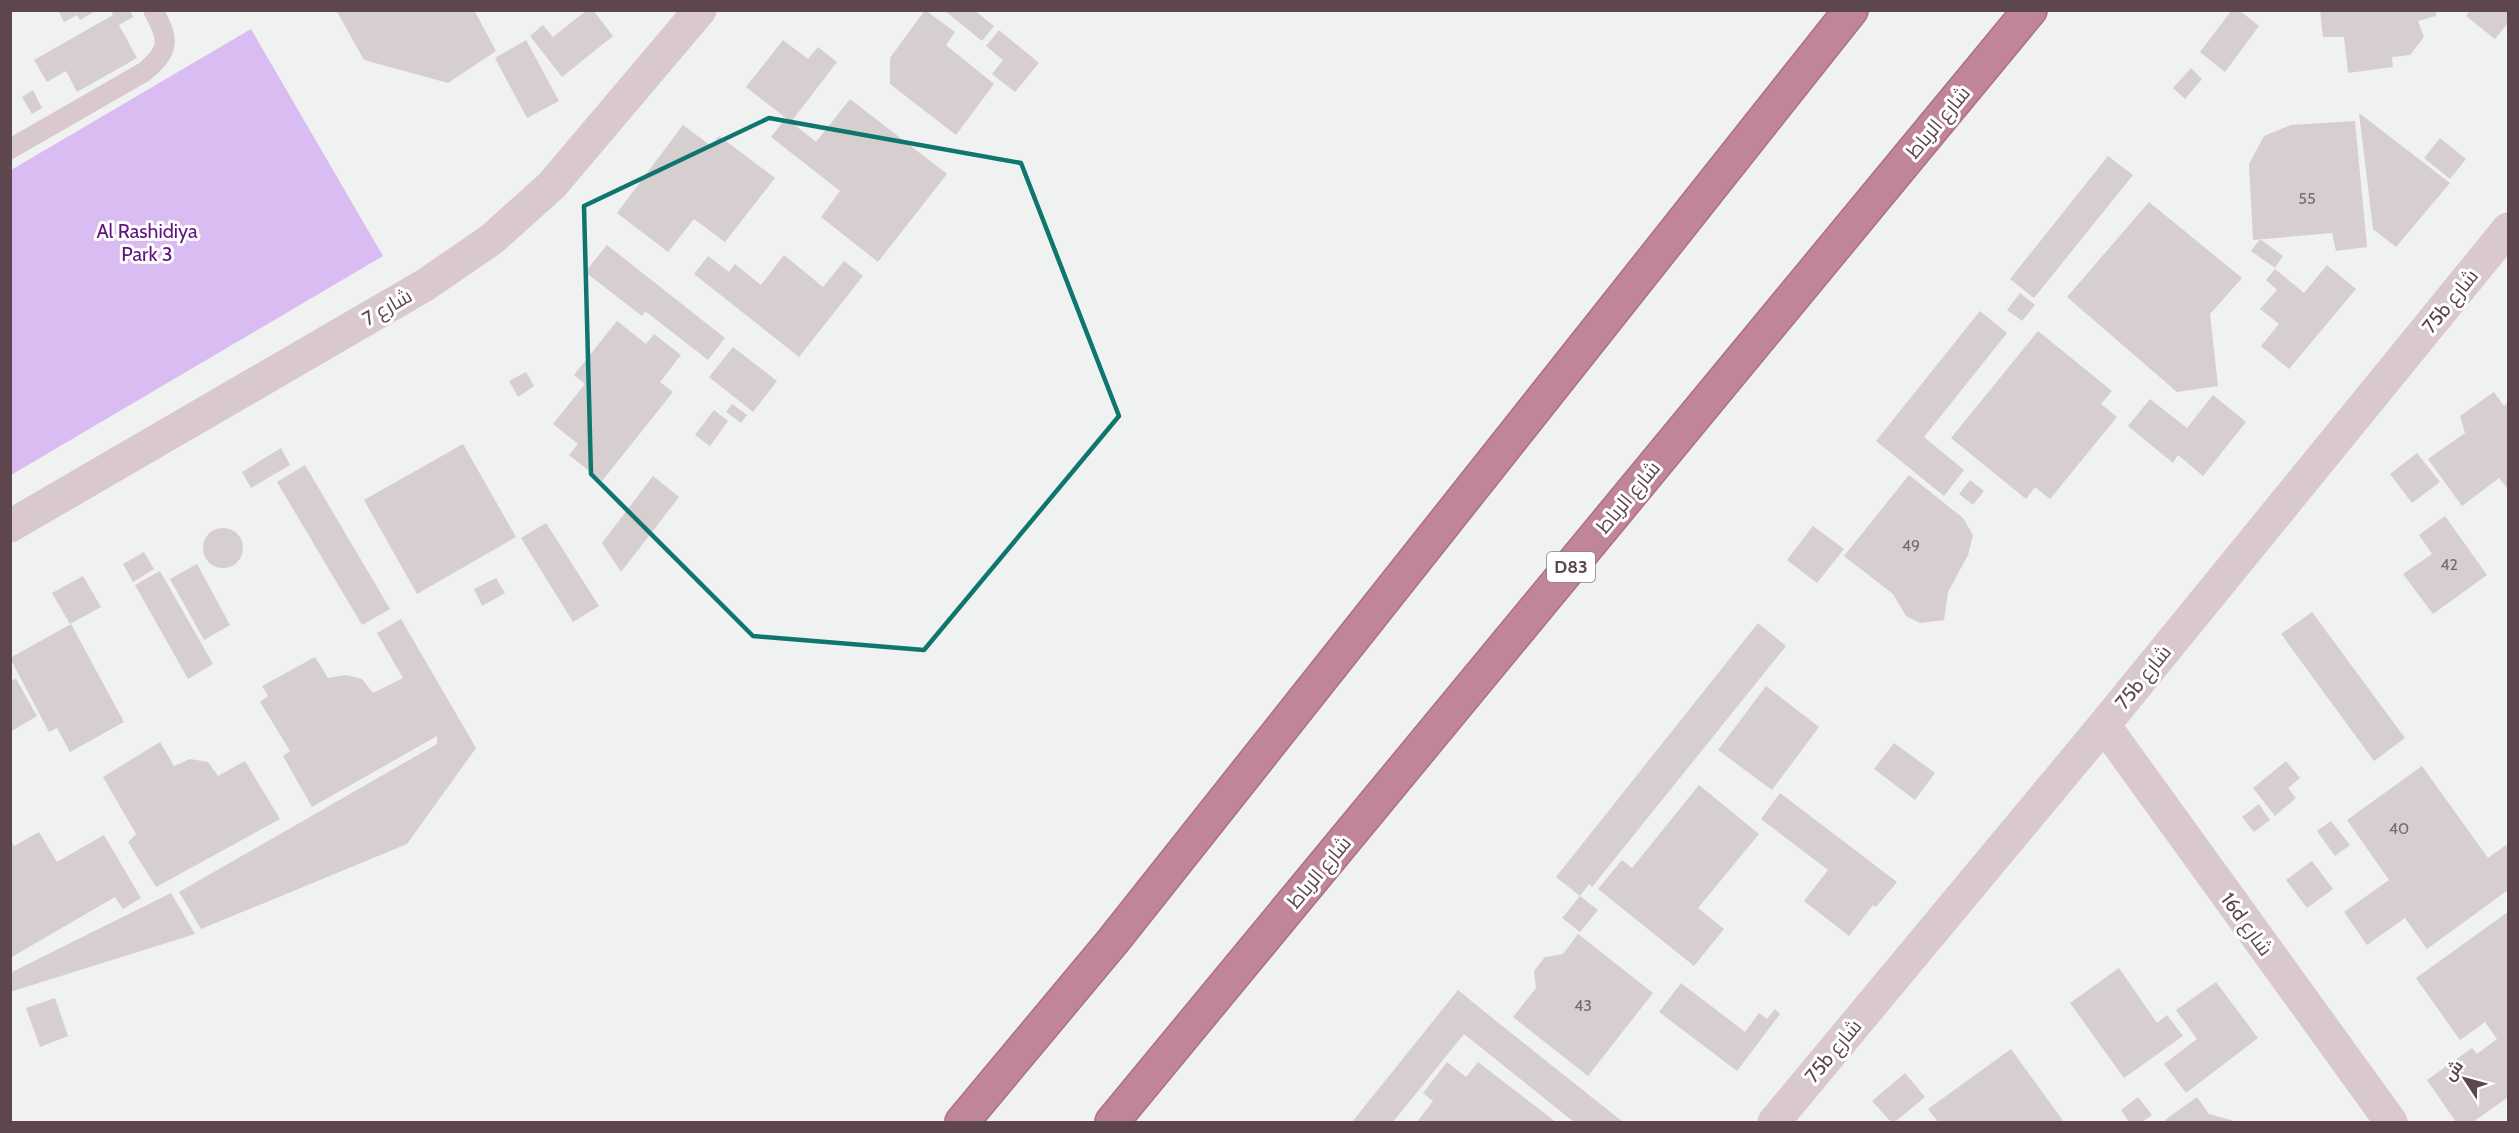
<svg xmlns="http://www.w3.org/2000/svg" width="2519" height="1133" font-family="Cabin,Cairo,sans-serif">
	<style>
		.green { fill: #d9bcf1 }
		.building { fill: #d7ced0 }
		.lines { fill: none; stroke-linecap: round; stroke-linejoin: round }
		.motorway-casing { stroke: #ac7083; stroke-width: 36 }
		.service { stroke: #dac8cf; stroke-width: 20 }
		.minor { stroke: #dac8cf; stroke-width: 33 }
		.motorway { stroke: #c08598; stroke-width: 33 }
		.marked { fill: none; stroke: #0f766e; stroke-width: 4.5; stroke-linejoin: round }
		.labels { text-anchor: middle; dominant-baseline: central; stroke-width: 6; stroke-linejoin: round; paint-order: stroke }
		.number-label { font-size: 16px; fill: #7c686f }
		.shield { fill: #fff; stroke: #8e7e84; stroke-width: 1.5 }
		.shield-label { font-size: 18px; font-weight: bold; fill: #5e464f }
		.street-label { font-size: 20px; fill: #5e464f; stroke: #fff }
		.park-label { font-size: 20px; fill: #5e1383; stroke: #fff }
	</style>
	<rect width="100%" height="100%" fill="#eff2f0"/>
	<polygon class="green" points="251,29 383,256 11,475 11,170"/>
	<g class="building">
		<polygon points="58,10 97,10 80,20 77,15 64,22"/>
		<polygon points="110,10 130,10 133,17 119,25 137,58 77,92 66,71 47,82 34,60 113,15"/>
		<polygon points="336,10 474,10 496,51 448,83 364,60"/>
		<polygon points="587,10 593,10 613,36 562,77 530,36 543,25 553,37"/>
		<polygon points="925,10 955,32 946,45 994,84 956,135 890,84 890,58"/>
		<polygon points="944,10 974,10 994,26 982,41"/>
		<polygon points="2232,10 2239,10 2259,26 2225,72 2200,52"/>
		<polygon points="2320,10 2436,10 2436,16 2418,21 2424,37 2410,55 2392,57 2393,67 2348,73 2344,37 2323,37"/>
		<polygon points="2471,10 2508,10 2508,23 2495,39 2466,16"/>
		<polygon points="999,30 1039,63 1015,92 992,74 1003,60 986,46"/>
		<polygon points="526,40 559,101 527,118 495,58"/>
		<polygon points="783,40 808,59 818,47 837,62 791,122 816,142 850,99 947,174 878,262 821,217 840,191 771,137 786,118 746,87"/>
		<polygon points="2191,68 2202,79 2185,99 2173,88"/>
		<polygon points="33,90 42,108 32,114 22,97"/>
		<polygon points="2359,113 2450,183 2396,247 2373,229"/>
		<polygon points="2355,121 2367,247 2336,251 2332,233 2253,240 2249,164 2264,136 2291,125"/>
		<polygon points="683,125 711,146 719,136 775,178 725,242 694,219 668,252 617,213"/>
		<polygon points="2440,138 2466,159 2450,179 2424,158"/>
		<polygon points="2108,156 2133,175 2034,298 2010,279"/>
		<polygon points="2149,202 2242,278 2210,314 2218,386 2177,392 2067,297"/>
		<polygon points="2260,239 2283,256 2275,268 2251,251"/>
		<polygon points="607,245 725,338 708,360 645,311 642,316 585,272"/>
		<polygon points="784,255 823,287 844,261 863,276 799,357 694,274 708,256 729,272 735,264 761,285"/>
		<polygon points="2327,265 2356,289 2289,369 2261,346 2279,324 2260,309 2277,290 2266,280 2275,269 2304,293"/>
		<polygon points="2020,293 2035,305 2022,321 2007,310"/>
		<polygon points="1980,311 2007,333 1924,437 1964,470 1944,496 1876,441"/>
		<polygon points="617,321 646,344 654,334 681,355 660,382 673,392 602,481 569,455 578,444 553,424 585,384 574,375"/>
		<polygon points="2038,331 2112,391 2101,404 2117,417 2050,499 2035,487 2026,499 1951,438"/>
		<polygon points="733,347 777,381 753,412 709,377"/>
		<polygon points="526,372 534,386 518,397 509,381"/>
		<polygon points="2494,392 2504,406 2508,402 2508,489 2499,478 2462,506 2428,459 2465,433 2460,416"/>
		<polygon points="2213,395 2246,422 2203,476 2178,455 2173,463 2128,426 2150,399 2187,428"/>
		<polygon points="732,404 747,415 741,423 726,412"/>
		<polygon points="714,410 728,421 710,446 695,435"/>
		<polygon points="463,444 516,537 417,594 364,500"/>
		<polygon points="281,448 290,465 251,488 242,472"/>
		<polygon points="2417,453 2440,482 2412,503 2390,474"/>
		<polygon points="305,465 390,609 362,625 277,482"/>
		<polygon points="1909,475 1963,518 1973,535 1968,555 1948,592 1944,620 1920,623 1906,616 1893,594 1844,556"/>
		<polygon points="653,476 679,497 621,572 602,543"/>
		<polygon points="1970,480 1984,491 1973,505 1959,494"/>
		<polygon points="2445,516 2487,575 2433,614 2403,574 2432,554 2419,535"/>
		<polygon points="546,523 599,606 573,622 521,538"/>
		<polygon points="1813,526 1844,549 1817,583 1787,560"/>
		<circle cx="223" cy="548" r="20"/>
		<polygon points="144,552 154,569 133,582 123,564"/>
		<polygon points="197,564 230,625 204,640 170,579"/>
		<polygon points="160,571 213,664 188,679 135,585"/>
		<polygon points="83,576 101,607 70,624 52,593"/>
		<polygon points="496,578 505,593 482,606 474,589"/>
		<polygon points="2312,612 2405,738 2374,761 2281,634"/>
		<polygon points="401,619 476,748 407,844 201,929 179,892 437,744 437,736 312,807 283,756 290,751 260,702 268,696 262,686 315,657 328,678 346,675 362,679 373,693 403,678 377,633"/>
		<polygon points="1758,623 1786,646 1592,887 1589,884 1580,896 1598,910 1580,932 1562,918 1580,896 1556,877"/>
		<polygon points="71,624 124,722 70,752 57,728 49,732 10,658"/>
		<polygon points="16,679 37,716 10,732 10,681"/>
		<polygon points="1766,686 1819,727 1772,790 1718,750"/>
		<polygon points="160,742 174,766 190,759 208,762 218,776 245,761 280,819 156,887 128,842 136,834 103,777"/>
		<polygon points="1894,743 1935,773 1915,800 1874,769"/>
		<polygon points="2286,761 2300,778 2288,788 2296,798 2275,816 2253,788"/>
		<polygon points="2422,766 2488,858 2506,845 2508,849 2508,890 2427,949 2405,918 2367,945 2344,912 2389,880 2347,820"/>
		<polygon points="1699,785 1759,834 1698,908 1724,929 1694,966 1598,889 1622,860 1632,868"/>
		<polygon points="1780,793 1897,882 1876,907 1873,905 1849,936 1804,901 1828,870 1761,819"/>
		<polygon points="2259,804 2270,820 2254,832 2242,817"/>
		<polygon points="2331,821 2350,845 2335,856 2317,831"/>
		<polygon points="39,832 57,862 104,835 141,898 123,909 115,897 10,958 10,840 14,846"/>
		<polygon points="2312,861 2333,889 2307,908 2286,880"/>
		<polygon points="171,893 195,934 10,992 10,973"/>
		<polygon points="2508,912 2508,1097 2473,1122 2456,1122 2427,1080 2472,1048 2477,1054 2497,1039 2485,1022 2460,1040 2416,978"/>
		<polygon points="1578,934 1653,993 1588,1076 1513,1017 1536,988 1534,971 1545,957 1563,954"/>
		<polygon points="2119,968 2157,1023 2167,1015 2183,1036 2124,1078 2070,1003"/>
		<polygon points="2216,982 2258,1038 2186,1093 2164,1064 2197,1039 2176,1010"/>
		<polygon points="1681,983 1745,1032 1759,1013 1767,1019 1775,1009 1780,1014 1737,1071 1659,1012"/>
		<polygon points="1458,990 1496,1021 1623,1122 1574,1122 1464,1034 1393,1122 1352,1122"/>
		<polygon points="55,998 68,1036 40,1047 26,1008"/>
		<polygon points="2011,1049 2064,1122 1938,1122 1928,1109"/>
		<polygon points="1447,1062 1466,1077 1478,1062 1556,1122 1417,1122 1433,1101 1423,1093"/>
		<polygon points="1905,1073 1925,1097 1895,1122 1891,1122 1872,1101"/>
		<polygon points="2138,1097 2152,1115 2142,1122 2129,1122 2121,1110"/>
		<polygon points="2197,1097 2209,1114 2238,1122 2166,1122 2165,1120"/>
	</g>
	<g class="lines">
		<g class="motorway-casing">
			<g id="motorway">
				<polyline points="962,1122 1113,941 1851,10"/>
				<polyline points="1112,1122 2030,10"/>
			</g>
		</g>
		<path class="service" d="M10,149L144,72C171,50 169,39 153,10"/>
		<g class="minor">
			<polyline points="10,526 425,285 492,239 552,185 700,10"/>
			<polyline points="2104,725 2391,1122"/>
			<polyline points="1774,1122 2104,725 2508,229"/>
		</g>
		<use href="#motorway" class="motorway"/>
	</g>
	<path class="marked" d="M769,118L1021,163L1119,416L924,650L753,636L591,474L584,206Z"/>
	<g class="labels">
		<g class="number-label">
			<text x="2307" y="198">55</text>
			<text x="1911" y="545">49</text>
			<text x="2449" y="564">42</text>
			<text x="2399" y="828">40</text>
			<text x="1583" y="1005">43</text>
		</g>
		<rect class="shield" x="1547" y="552" width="48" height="30" rx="4.5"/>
		<g class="shield-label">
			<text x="1571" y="567">D83</text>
		</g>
		<g class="street-label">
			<text transform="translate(1938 122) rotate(-50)">شارع الرباط</text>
			<text transform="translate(2450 301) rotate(-51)">75b شارع</text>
			<text transform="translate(387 307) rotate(-30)">شارع 7</text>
			<text transform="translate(1628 497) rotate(-50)">شارع الرباط</text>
			<text transform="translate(2143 677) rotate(-51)">75b شارع</text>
			<text transform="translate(1319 872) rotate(-50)">شارع الرباط</text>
			<text transform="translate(2247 924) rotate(54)">16d شارع</text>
			<text transform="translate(1833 1051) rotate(-50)">75b شارع</text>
		</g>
		<g class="park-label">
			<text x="147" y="231">Al Rashidiya<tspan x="147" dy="23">Park 3</tspan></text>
		</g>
	</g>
	<rect width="2519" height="1133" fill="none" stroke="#5e464f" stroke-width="24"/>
	<g transform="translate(2465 1079) rotate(306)" stroke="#ffffff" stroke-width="4.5" paint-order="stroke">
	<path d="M0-4.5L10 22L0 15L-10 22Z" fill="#5e464f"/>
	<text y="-9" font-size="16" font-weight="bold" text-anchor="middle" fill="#5e464f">ش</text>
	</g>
</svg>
